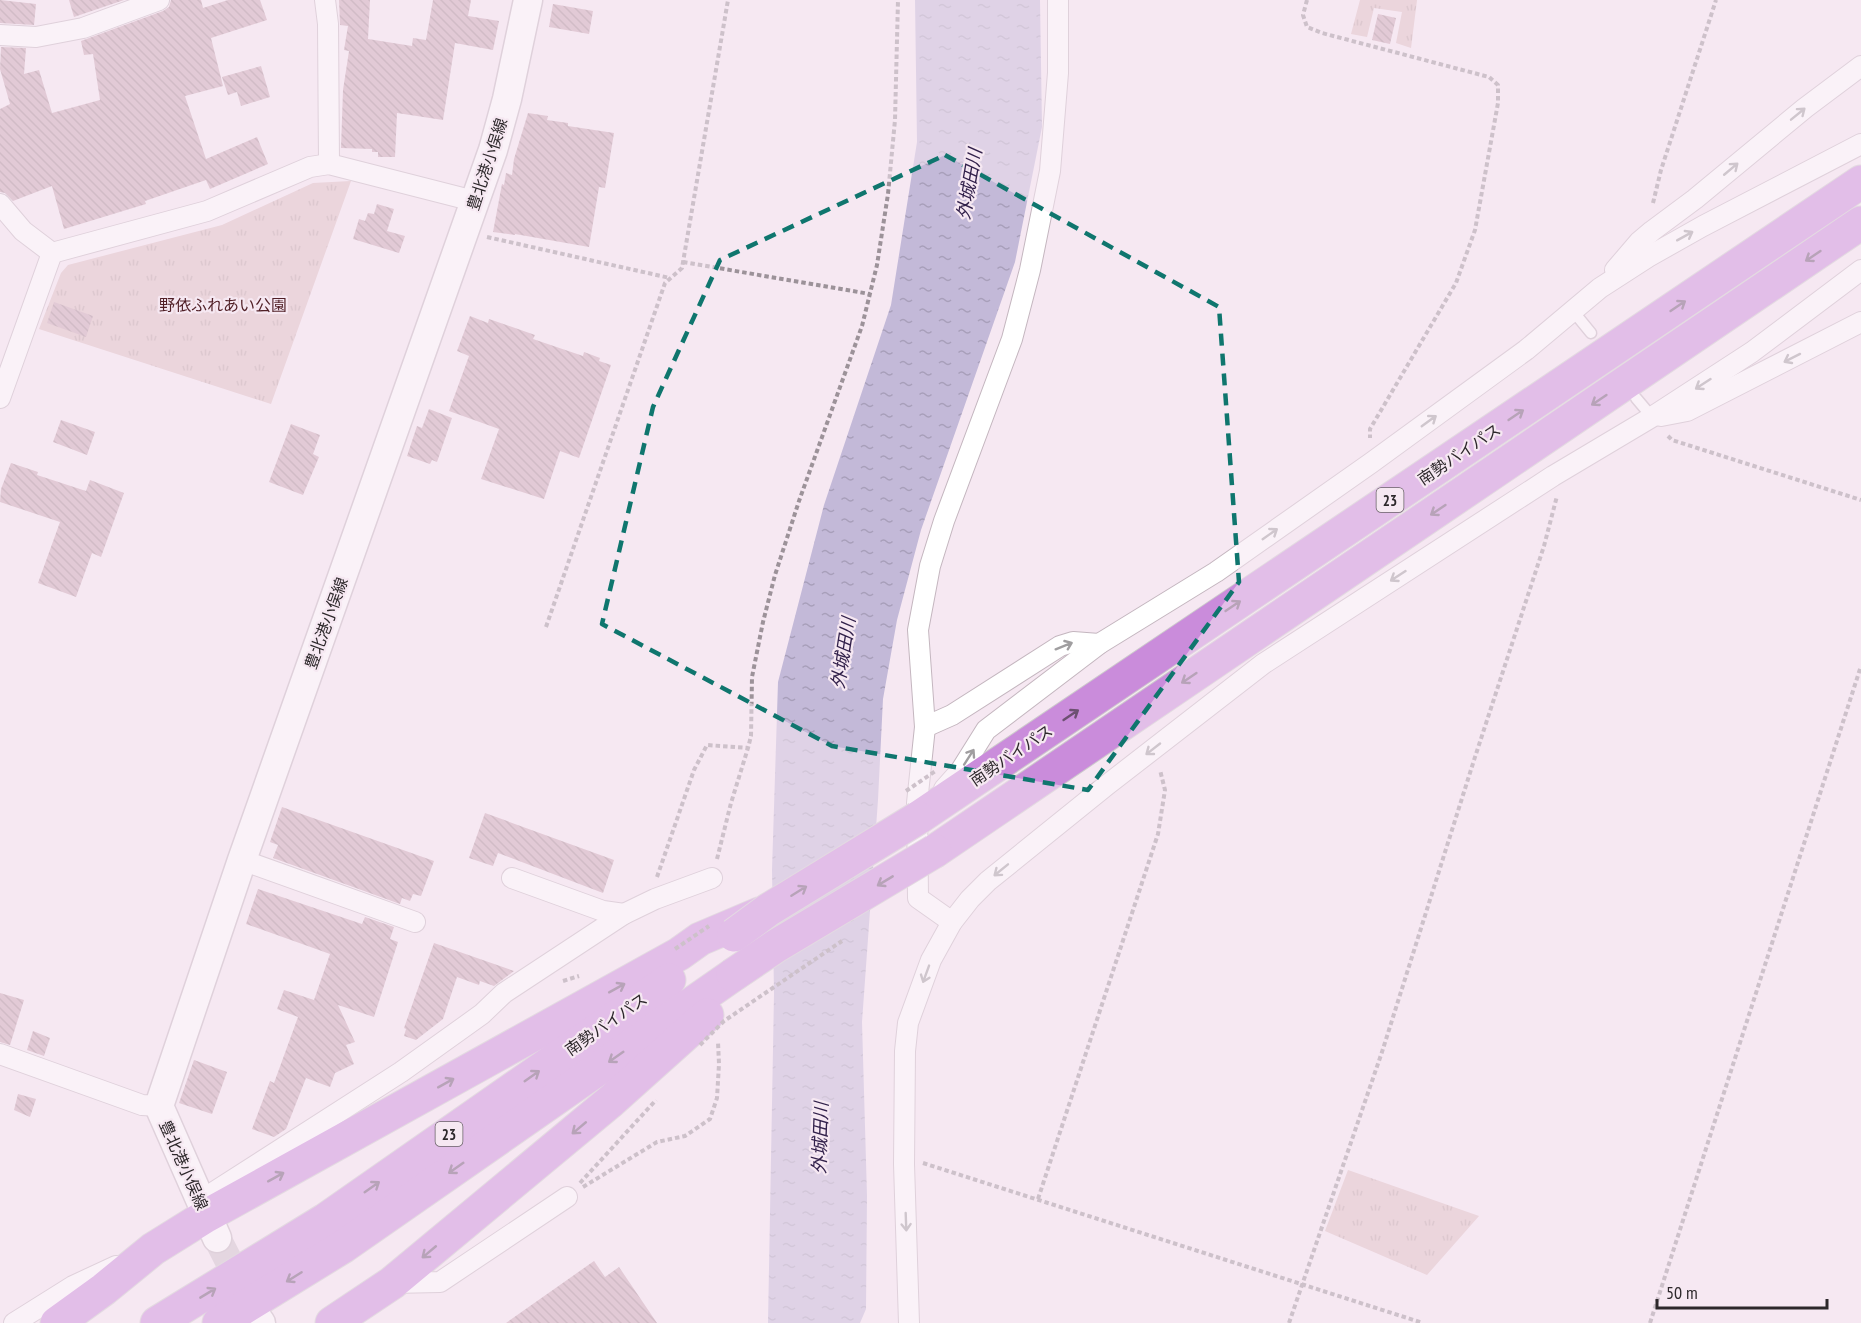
<svg xmlns="http://www.w3.org/2000/svg" width="1861" height="1323" font-family="'PT Sans Narrow','Noto Sans JP',sans-serif">
	<style>
		.grass { fill: url(#grass-tufts) }
		.water { fill: url(#water-ripples) }
		.building { fill: url(#building-back-hatch) }
		.lines { fill: none; stroke-linecap: round; stroke-linejoin: round }
		.secondary-tunnel { stroke: #cec2ca; stroke-width: 28; stroke-dasharray: 28 14; stroke-linecap: butt }
		.service-casing { stroke: #c4b6bf; stroke-width: 13 }
		.minor-casing { stroke: #c4b6bf; stroke-width: 22 }
		.secondary-casing { stroke: #c4b6bf; stroke-width: 31 }
		.trunk-casing { stroke: #cdcbcc; stroke-width: 35 }
		.path { stroke: #9c9299; stroke-width: 4; stroke-dasharray: 4.5 3; stroke-linecap: butt }
		.service { stroke: #fff; stroke-width: 10 }
		.minor { stroke: #fff; stroke-width: 20 }
		.secondary { stroke: #fff; stroke-width: 28 }
		.trunk { stroke: #ca8cdb; stroke-width: 33 }
		.trunk-bridge-casing { stroke: #cdcbcc; stroke-width: 35; stroke-linecap: butt }
		.path-bridge { stroke: #9c9299; stroke-width: 4; stroke-dasharray: 4.5 3; stroke-linecap: butt }
		.trunk-bridge { stroke: #ca8cdb; stroke-width: 33 }
		.oneway { stroke: #a09ea0 }
		.oneway2 { stroke: #6c5071 }
		.marked { fill: none; stroke: #0f766e; stroke-width: 4.5; stroke-dasharray: 12 8; stroke-linejoin: round }
		.labels { text-anchor: middle; dominant-baseline: central; stroke-width: 4.5; stroke-linejoin: round; paint-order: stroke }
		.shield { fill: #f6e8f2; stroke: #696267; stroke-width: 1.5 }
		.shield-label { font-size: 15px; font-weight: bold; fill: #2d282b }
		.street-label { font-size: 16px; fill: #2d282b; stroke: #f6e8f2 }
		.park-label { font-size: 16px; fill: #501f26; stroke: #f6e8f2 }
		.water-label { font-size: 18px; font-style: italic; fill: #32214b; stroke: #f6e8f2 }
	</style>
	<defs>
		<pattern id="grass-tufts" width="24" height="20" patternUnits="userSpaceOnUse" patternTransform="scale(1.5)"><rect width="24" height="20" fill="#ddbec0"/><path d="M3 7l-1-3M5 7V3M7 7l1-3M15 17l-1-3M17 17v-4M19 17l1-3" fill="none" stroke="#bea3a5"/></pattern>
		<pattern id="water-ripples" width="26" height="14" patternUnits="userSpaceOnUse" patternTransform="scale(1.5)"><rect width="26" height="14" fill="#c3b9d8"/><path d="M2 4q2-2 4 0t4 0M15 11q2-2 4 0t4 0" fill="none" stroke="#a89fba"/></pattern>
		<pattern id="building-back-hatch" width="6" height="6" patternUnits="userSpaceOnUse" patternTransform="scale(1.5)"><rect width="6" height="6" fill="#cba7b3"/><path d="M-1 5l2 2M0 0l6 6M5-1l2 2" fill="none" stroke="#a58892"/></pattern>
	</defs>
	<rect width="100%" height="100%" fill="#f6e8f2"/>
	<g class="grass">
		<polygon points="1360,0 1417,0 1411,48 1396,43 1402,12 1374,8 1367,37 1351,34"/>
		<polygon points="351,181 271,404 39,329 61,273 68,265 222,225 313,183"/>
		<polygon points="1348,1170 1479,1216 1427,1275 1325,1231"/>
	</g>
	<polygon class="water" points="915,0 1040,0 1042,127 1015,262 921,530 897,620 883,699 878,800 862,1022 867,1196 866,1309 860,1323 768,1323 774,994 772,870 778,682 824,505 891,305 917,142"/>
	<g class="building">
		<polygon points="0,0 36,4 34,25 0,23"/>
		<polygon points="69,0 124,0 74,17"/>
		<polygon points="171,0 201,0 203,8 228,0 260,0 267,20 211,38 223,86 185,96 206,159 257,137 268,164 210,189 206,180 145,201 146,204 64,229 52,186 13,201 5,193 0,192 0,109 10,104 0,69 1,47 26,48 24,74 39,70 52,113 100,100 93,54 84,55 81,41 163,11 169,7"/>
		<polygon points="339,0 370,0 368,39 412,46 413,38 426,40 433,0 471,0 468,16 499,21 493,50 455,43 443,120 397,113 395,157 378,157 378,152 372,152 372,149 341,148 343,90 349,51 344,50 348,26 340,25"/>
		<polygon points="553,4 593,11 589,34 549,27"/>
		<polygon points="1378,14 1396,18 1390,44 1372,40"/>
		<polygon points="261,66 270,97 241,106 237,92 228,95 222,77"/>
		<polygon points="528,113 548,116 547,120 568,123 568,126 614,133 605,188 599,187 589,247 515,234 515,235 493,232 502,184 504,185 506,173 512,175 514,159"/>
		<polygon points="377,204 394,209 387,231 405,236 399,253 353,239 359,219 365,221 368,213 374,214"/>
		<polygon points="54,302 93,316 86,337 47,323"/>
		<polygon points="470,316 488,323 489,319 535,335 533,339 583,356 584,352 600,358 599,361 611,365 579,458 560,451 544,499 481,479 499,429 449,411 469,356 457,351"/>
		<polygon points="429,409 452,418 437,462 432,460 430,464 407,456 417,426 422,428"/>
		<polygon points="61,420 95,432 87,455 53,442"/>
		<polygon points="291,424 320,435 313,454 319,457 303,495 269,482"/>
		<polygon points="11,463 38,472 37,475 86,491 90,480 124,493 101,557 92,553 76,597 38,583 60,522 0,502 1,489"/>
		<polygon points="282,807 434,861 421,896 413,894 410,901 402,898 400,904 273,858 278,845 270,842"/>
		<polygon points="485,813 614,860 603,893 498,853 493,866 469,858"/>
		<polygon points="258,889 362,924 365,917 394,927 390,939 398,942 374,1017 338,1005 355,1042 346,1045 354,1064 335,1073 330,1087 306,1078 286,1129 274,1137 252,1129 270,1081 274,1083 298,1017 277,1009 284,990 314,1000 330,954 246,924"/>
		<polygon points="434,943 514,971 494,986 480,981 479,985 457,977 443,1019 416,1040 404,1036 406,1029 404,1028"/>
		<polygon points="0,993 24,1000 10,1045 0,1042"/>
		<polygon points="33,1031 50,1038 44,1056 27,1050"/>
		<polygon points="194,1060 227,1072 212,1114 179,1103"/>
		<polygon points="18,1094 36,1099 30,1117 14,1110"/>
		<polygon points="594,1261 605,1277 619,1267 657,1323 506,1323"/>
	</g>
	<g class="lines">
		<polyline class="secondary-tunnel" points="217,1238 245,1293"/>
		<g class="service-casing">
			<g id="service">
				<polyline points="1573,311 1591,333"/>
				<polyline points="1636,398 1652,417"/>
			</g>
		</g>
		<g class="minor-casing">
			<g id="minor">
				<polyline points="325,0 328,24 329,164"/>
				<polyline points="0,35 36,37 83,28 159,0"/>
				<polyline points="0,204 23,231 52,253"/>
				<polyline points="52,253 207,211 310,167 329,164 474,201"/>
				<polyline points="1615,270 1639,242 1652,231 1695,199 1805,108 1861,66"/>
				<polyline points="0,398 52,253"/>
				<polyline points="1661,416 1687,411 1861,322"/>
				<polyline points="925,727 952,715 1060,646 1073,642 1099,644"/>
				<polyline points="944,789 961,770 986,730 1099,644 1216,572 1371,463 1526,350 1600,288 1648,257 1703,226 1861,144"/>
				<polyline points="242,860 415,922"/>
				<polyline points="512,878 603,911 624,914"/>
				<polyline points="952,922 918,898 917,803 925,727 918,630 930,566 944,521 1012,339 1030,270 1050,171 1058,73 1058,0"/>
				<polyline points="0,1054 142,1105 159,1106"/>
				<polyline points="200,1201 401,1072 482,1014 504,993 624,914 655,899 712,878"/>
				<polyline points="392,1283 440,1282 567,1197"/>
				<polyline points="14,1323 73,1286 116,1266"/>
				<polyline points="909,1323 904,1164 905,1051 908,1023 931,960 952,922 970,899 988,881 1107,785 1263,664 1553,476 1652,417 1752,352 1861,270"/>
			</g>
		</g>
		<g class="secondary-casing">
			<g id="secondary">
				<polyline points="217,1238 159,1106 242,860 493,150 507,99 528,0"/>
				<polyline points="258,1319 261,1323"/>
			</g>
		</g>
		<g class="trunk-casing">
			<g id="trunk">
				<polyline points="918,818 1861,182"/>
				<polyline points="935,851 1861,223"/>
				<polyline points="57,1323 104,1289 153,1249 206,1216 679,954 700,939 759,914"/>
				<polyline points="157,1323 325,1220 669,980"/>
				<polyline points="219,1323 344,1246 733,975"/>
				<polyline points="332,1323 392,1283 611,1101 707,1015"/>
			</g>
		</g>
		<g class="path">
			<polyline points="1307,0 1303,15 1307,27 1322,33 1489,77 1498,85 1498,103 1475,230 1456,283 1370,429 1370,438"/>
			<polyline points="1653,203 1661,170 1716,0"/>
			<polyline points="487,237 670,278"/>
			<polyline points="683,262 870,294"/>
			<polyline points="1668,436 1672,440 1861,500"/>
			<polyline points="546,627 665,283 682,268 728,0"/>
			<polyline points="717,859 731,803 748,748 751,736 752,677 763,622 775,575 799,501 862,326 877,265 888,194 895,120 898,0"/>
			<polyline points="657,877 694,770 707,745 748,748"/>
			<polyline points="563,981 579,976"/>
			<polyline points="923,1163 1423,1323"/>
			<polyline points="580,1183 656,1100"/>
			<polyline points="583,1187 657,1142 685,1136 710,1119 717,1098 719,1064 718,1042"/>
			<polyline points="1038,1199 1158,834 1165,790 1160,770"/>
			<polyline points="1289,1323 1382,1052 1475,757 1544,546 1557,496"/>
			<polyline points="1650,1323 1861,666"/>
		</g>
		<use href="#service" class="service"/>
		<use href="#minor" class="minor"/>
		<use href="#secondary" class="secondary"/>
		<use href="#trunk" class="trunk"/>
		<g class="trunk-bridge-casing">
			<g id="trunk-bridge">
				<polyline points="734,935 768,910 918,818"/>
				<polyline points="733,975 776,946 935,851"/>
			</g>
		</g>
		<g class="path-bridge">
			<polyline points="906,791 937,770"/>
			<polyline points="675,949 709,926"/>
			<polyline points="700,1045 724,1021 842,941"/>
		</g>
		<use href="#trunk-bridge" class="trunk-bridge"/>
	</g>
	<defs><path id="oneway-shaft" d="M-6 0H5M1.5-3L5.5 0L1.5 3" fill="none" stroke-width="1.6" stroke-linecap="round" stroke-linejoin="round" transform="scale(1.5)"/></defs>
	<g class="oneway">
		<use href="#oneway-shaft" transform="translate(1798 114) rotate(-39)"/>
		<use href="#oneway-shaft" transform="translate(1731 169) rotate(-40)"/>
		<use href="#oneway-shaft" transform="translate(1685 236) rotate(-29)"/>
		<use href="#oneway-shaft" transform="translate(1792 358) rotate(153)"/>
		<use href="#oneway-shaft" transform="translate(1703 384) rotate(147)"/>
		<use href="#oneway-shaft" transform="translate(1429 421) rotate(-36)"/>
		<use href="#oneway-shaft" transform="translate(1270 534) rotate(-35)"/>
		<use href="#oneway-shaft" transform="translate(1398 576) rotate(147)"/>
		<use href="#oneway-shaft" transform="translate(1064 646) rotate(-22)"/>
		<use href="#oneway-shaft" transform="translate(1153 749) rotate(142)"/>
		<use href="#oneway-shaft" transform="translate(969 757) rotate(-57)"/>
		<use href="#oneway-shaft" transform="translate(1001 870) rotate(141)"/>
		<use href="#oneway-shaft" transform="translate(926 974) rotate(110)"/>
		<use href="#oneway-shaft" transform="translate(906 1222) rotate(88)"/>
	</g>
	<g class="oneway2">
		<use href="#oneway-shaft" transform="translate(1813 256) rotate(146)"/>
		<use href="#oneway-shaft" transform="translate(1678 306) rotate(-34)"/>
		<use href="#oneway-shaft" transform="translate(1599 400) rotate(146)"/>
		<use href="#oneway-shaft" transform="translate(1516 415) rotate(-34)"/>
		<use href="#oneway-shaft" transform="translate(1438 510) rotate(146)"/>
		<use href="#oneway-shaft" transform="translate(1233 606) rotate(-34)"/>
		<use href="#oneway-shaft" transform="translate(1189 678) rotate(146)"/>
		<use href="#oneway-shaft" transform="translate(1071 715) rotate(-34)"/>
		<use href="#oneway-shaft" transform="translate(885 881) rotate(149)"/>
		<use href="#oneway-shaft" transform="translate(799 891) rotate(-32)"/>
		<use href="#oneway-shaft" transform="translate(617 988) rotate(-29)"/>
		<use href="#oneway-shaft" transform="translate(616 1057) rotate(145)"/>
		<use href="#oneway-shaft" transform="translate(532 1076) rotate(-35)"/>
		<use href="#oneway-shaft" transform="translate(446 1083) rotate(-29)"/>
		<use href="#oneway-shaft" transform="translate(579 1128) rotate(140)"/>
		<use href="#oneway-shaft" transform="translate(456 1168) rotate(145)"/>
		<use href="#oneway-shaft" transform="translate(276 1177) rotate(-29)"/>
		<use href="#oneway-shaft" transform="translate(372 1187) rotate(-35)"/>
		<use href="#oneway-shaft" transform="translate(429 1252) rotate(140)"/>
		<use href="#oneway-shaft" transform="translate(294 1277) rotate(148)"/>
		<use href="#oneway-shaft" transform="translate(208 1293) rotate(-31)"/>
	</g>
	<path d="M0 0H1861V1323H0ZM945,155L1219,307L1239,582L1088,790L832,746L602,624L653,407L720,260Z" fill="#f6e8f2" fill-opacity=".55" fill-rule="evenodd"/>
	<path class="marked" d="M945,155L1219,307L1239,582L1088,790L832,746L602,624L653,407L720,260Z"/>
	<g class="labels">
		<g class="shield">
			<rect x="1376.5" y="488" width="27" height="24" rx="4.5"/>
			<rect x="435.5" y="1122" width="27" height="24" rx="4.5"/>
		</g>
		<g class="shield-label">
			<text x="1390" y="500">23</text>
			<text x="449" y="1134">23</text>
		</g>
		<g class="street-label">
			<text transform="translate(487 164) rotate(-72)">豊北港小俣線</text>
			<text transform="translate(1459 454) rotate(-34)">南勢バイパス</text>
			<text transform="translate(326 623) rotate(-70)">豊北港小俣線</text>
			<text transform="translate(1011 755) rotate(-34)">南勢バイパス</text>
			<text transform="translate(606 1024) rotate(-35)">南勢バイパス</text>
			<text transform="translate(184 1165) rotate(66)">豊北港小俣線</text>
		</g>
		<g class="park-label">
			<text x="223" y="305">野依ふれあい公園</text>
		</g>
		<g class="water-label">
			<text transform="translate(969 184) rotate(-80)">外城田川</text>
			<text transform="translate(843 653) rotate(-81)">外城田川</text>
			<text transform="translate(820 1138) rotate(-88)">外城田川</text>
		</g>
	</g>
	<path d="M1657 1299v9h170v-9" fill="none" stroke="#2d282b" stroke-width="3"/>
	<text x="1666" y="1299" font-size="18" fill="#2d282b" stroke="#f6e8f2" stroke-width="4.5" paint-order="stroke">50 m</text>
</svg>
